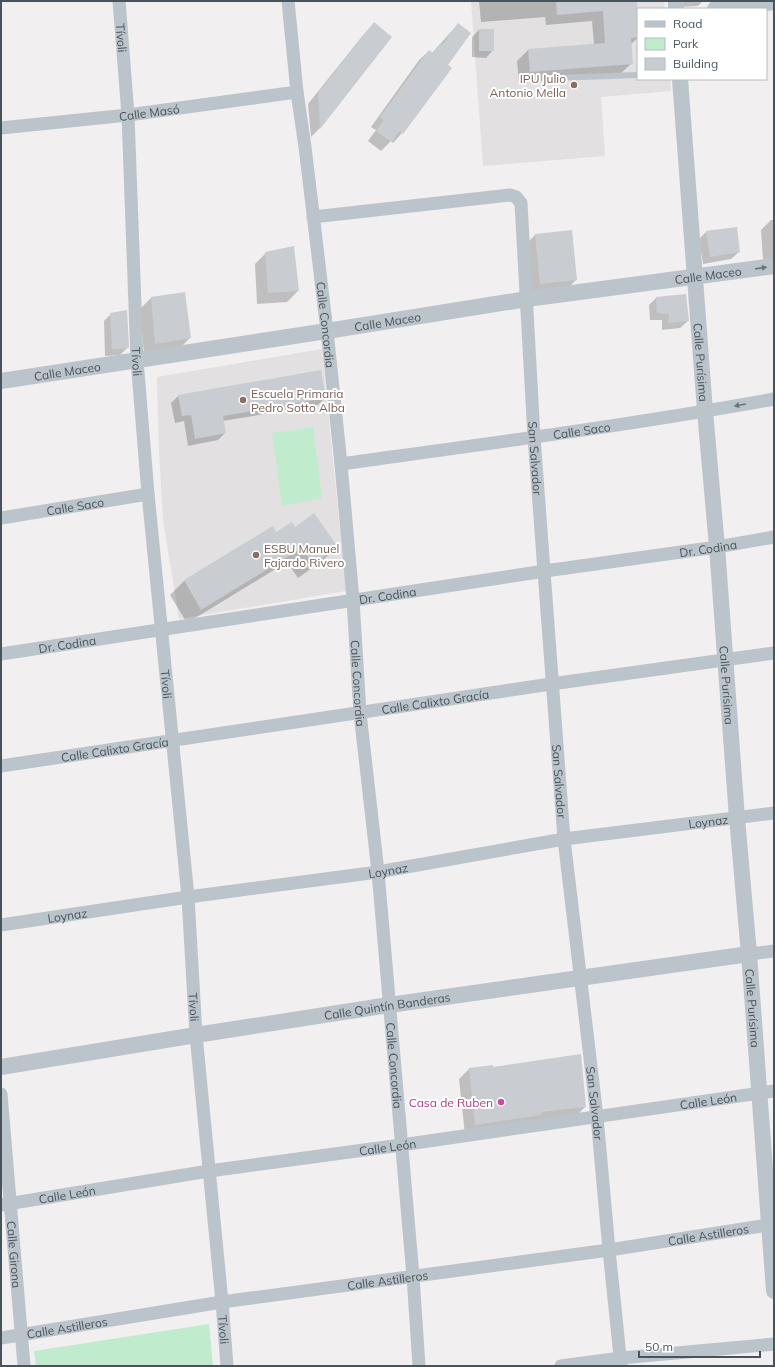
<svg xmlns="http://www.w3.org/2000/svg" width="775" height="1367" font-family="Mulish,sans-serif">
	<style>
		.education { fill: #e2e0e0 }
		.green { fill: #c0eccd }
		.shadow { fill: #0003 }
		.building { fill: #c9ccd1 }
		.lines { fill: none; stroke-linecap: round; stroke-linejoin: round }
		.service { stroke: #bbc4cb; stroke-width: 6 }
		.minor { stroke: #bbc4cb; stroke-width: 13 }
		.tertiary { stroke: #bbc4cb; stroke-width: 16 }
		.oneway { fill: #6a767d }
		.education-dot { fill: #8d6e63; stroke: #fff; stroke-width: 1.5 }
		.hotel-dot { fill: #d1479c; stroke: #fff; stroke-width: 1.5 }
		.labels { text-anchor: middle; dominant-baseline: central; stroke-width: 4; stroke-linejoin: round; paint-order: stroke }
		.street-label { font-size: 12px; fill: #48545b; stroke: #fff }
		.education-label { font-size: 12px; fill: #785e54; stroke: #fff; text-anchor: start }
		.hotel-label { font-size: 12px; fill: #b23c85; stroke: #fff; text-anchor: end }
	</style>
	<rect width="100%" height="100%" fill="#f1efef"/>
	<g class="education">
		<polygon points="471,1 664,1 665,9 638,9 638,79 670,79 671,91 601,97 605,156 483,166"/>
		<polygon points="322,349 346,591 179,619 163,520 159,451 157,377"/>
	</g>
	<g class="green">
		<polygon points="313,427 322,498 282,506 272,433"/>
		<polygon points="209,1324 213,1366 36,1366 34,1351"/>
	</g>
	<g class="shadow">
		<polygon points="479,1 636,1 638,38 630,45 632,63 620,74 519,83 517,61 528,50 594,45 592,21 546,25 545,17 481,22"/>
		<polygon points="681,1 703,1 698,6 681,7"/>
		<polygon points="374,24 391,37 320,128 311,137 308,104 364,34"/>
		<polygon points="458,24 447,65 402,133 393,143 391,141 381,151 368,141 376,130 371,127 419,60 429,51 432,53"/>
		<polygon points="479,30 493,50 486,58 472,57 472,37"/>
		<polygon points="771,220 774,220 774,259 763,260 761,230"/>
		<polygon points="706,232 739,252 731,259 703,264 699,239"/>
		<polygon points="536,234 576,280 565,291 529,295 525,245"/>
		<polygon points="266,253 298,291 287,302 257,304 255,264"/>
		<polygon points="184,293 190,338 179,349 144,354 140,309 151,298"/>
		<polygon points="656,298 688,321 680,328 662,330 662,320 650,320 649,305"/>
		<polygon points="111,314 128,347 120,355 105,356 104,321"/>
		<polygon points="178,396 325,398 318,405 223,421 225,433 218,440 188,446 184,421 175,423 171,403"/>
		<polygon points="272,527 276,533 295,528 337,547 322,561 298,578 287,562 187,623 170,595 184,581"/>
		<polygon points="492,1066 492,1068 585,1107 575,1117 465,1135 459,1079 469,1069"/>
	</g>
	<g class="building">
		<polygon points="556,1 637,1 638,37 631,38 633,64 530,72 528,49 605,43 603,11 557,15"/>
		<polygon points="374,22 392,37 320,129 318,93"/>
		<polygon points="458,23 471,33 448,65 452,68 403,134 399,131 392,142 376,131 384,120 380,117 429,50 433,53 441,43 443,44"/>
		<rect x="479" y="29" width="15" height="22"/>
		<polygon points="737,227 740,252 710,257 706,231"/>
		<polygon points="572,230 577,280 540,284 535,234"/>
		<polygon points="294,246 299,291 268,293 265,252"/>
		<polygon points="185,292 191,338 155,344 151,297"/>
		<polygon points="686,294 689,321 668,323 669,314 657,313 656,297"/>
		<polygon points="127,310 129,348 112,349 110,313"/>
		<polygon points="321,370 326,398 223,416 226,433 195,439 191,415 182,416 178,395"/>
		<polygon points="314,513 338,547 313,564 302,548 201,610 184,580 273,526 276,532 292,522 295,527"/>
		<polygon points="581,1054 586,1107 541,1112 541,1115 475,1125 469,1068 493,1065 493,1067"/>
	</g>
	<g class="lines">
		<polyline class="service" points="553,78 638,75"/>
		<g class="minor">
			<path id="s1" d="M119,1L128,115L137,360L148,494L188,897L196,1035L222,1302L227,1366"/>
			<path id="s2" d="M288,1L297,92L305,147L327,331L341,464L353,600L360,713L378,872L413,1276L419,1366"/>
			<path id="s3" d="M1,128L128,115L297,92"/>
			<path id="s4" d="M313,217L510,195L516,197L521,203L534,437L564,839L597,1117L609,1250L621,1366"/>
			<path id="s5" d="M341,464C485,444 630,425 774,399"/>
			<path id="s6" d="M1,518L148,494"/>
			<path id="s7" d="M1,654L545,571L717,547L774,537"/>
			<path id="s8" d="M1,766L551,684L774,653"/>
			<path id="s9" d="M1,925L188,897L378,872L564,839L774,813"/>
			<polyline points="749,954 774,951"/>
			<path id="s10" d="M1,1094L24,1366"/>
			<path id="s11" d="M1,1205L209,1171L401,1145L774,1091"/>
			<path id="s12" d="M1,1338L222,1302L609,1250L774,1224"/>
			<polyline points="561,1366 621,1358 774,1344"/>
		</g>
		<g class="tertiary">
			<polyline points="676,1 676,9"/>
			<polyline points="715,9 774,2"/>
			<path id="s13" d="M680,79L705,411L717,547L737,818L749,954L774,1291"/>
			<path id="s14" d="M1,381L327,331L527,299L774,266"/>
			<path id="s15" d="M1,1067L196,1035L389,1005L749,954"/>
		</g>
	</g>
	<defs><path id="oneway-solid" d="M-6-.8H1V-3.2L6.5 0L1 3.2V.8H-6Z"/></defs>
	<g class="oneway">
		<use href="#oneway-solid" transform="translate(761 268) rotate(-8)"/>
		<use href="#oneway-solid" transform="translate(740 405) rotate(170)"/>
	</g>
	<g class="education-dot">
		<circle cx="574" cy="85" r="4"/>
		<circle cx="243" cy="400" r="4"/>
		<circle cx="256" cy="555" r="4"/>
	</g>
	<circle class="hotel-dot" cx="501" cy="1102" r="4"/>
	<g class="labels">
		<g class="street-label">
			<text stroke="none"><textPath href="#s1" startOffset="37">Tívoli</textPath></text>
			<text stroke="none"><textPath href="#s3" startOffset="149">Calle Masó</textPath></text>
			<text stroke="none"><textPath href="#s14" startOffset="715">Calle Maceo</textPath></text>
			<text stroke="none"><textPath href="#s14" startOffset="391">Calle Maceo</textPath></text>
			<text stroke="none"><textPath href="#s2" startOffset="326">Calle Concordia</textPath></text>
			<text stroke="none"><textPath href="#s1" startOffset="361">Tívoli</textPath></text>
			<text stroke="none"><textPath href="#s13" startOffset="284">Calle Purísima</textPath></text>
			<text stroke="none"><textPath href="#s14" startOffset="67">Calle Maceo</textPath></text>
			<text stroke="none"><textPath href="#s5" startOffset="243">Calle Saco</textPath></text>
			<text stroke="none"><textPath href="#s4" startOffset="468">San Salvador</textPath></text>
			<text stroke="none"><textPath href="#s6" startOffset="75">Calle Saco</textPath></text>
			<text stroke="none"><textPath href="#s7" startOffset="715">Dr. Codina</textPath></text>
			<text stroke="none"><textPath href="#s7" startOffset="391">Dr. Codina</textPath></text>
			<text stroke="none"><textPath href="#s7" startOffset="67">Dr. Codina</textPath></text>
			<text stroke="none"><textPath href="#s2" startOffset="686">Calle Concordia</textPath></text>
			<text stroke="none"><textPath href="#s1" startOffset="685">Tívoli</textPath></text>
			<text stroke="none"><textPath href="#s13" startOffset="608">Calle Purísima</textPath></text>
			<text stroke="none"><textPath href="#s8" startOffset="439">Calle Calixto Gracía</textPath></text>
			<text stroke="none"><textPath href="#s8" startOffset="115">Calle Calixto Gracía</textPath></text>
			<text stroke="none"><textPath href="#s4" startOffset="792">San Salvador</textPath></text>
			<text stroke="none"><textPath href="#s9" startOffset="715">Loynaz</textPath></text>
			<text stroke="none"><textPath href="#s9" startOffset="391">Loynaz</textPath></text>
			<text stroke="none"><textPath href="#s9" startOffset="67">Loynaz</textPath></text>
			<text stroke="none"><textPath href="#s15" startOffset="391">Calle Quintín Banderas</textPath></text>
			<text stroke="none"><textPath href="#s1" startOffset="1009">Tívoli</textPath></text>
			<text stroke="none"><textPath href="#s13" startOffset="932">Calle Purísima</textPath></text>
			<text stroke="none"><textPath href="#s2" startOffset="1070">Calle Concordia</textPath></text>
			<text stroke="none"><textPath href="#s11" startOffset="715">Calle León</textPath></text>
			<text stroke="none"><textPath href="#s4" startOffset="1116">San Salvador</textPath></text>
			<text stroke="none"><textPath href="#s11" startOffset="391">Calle León</textPath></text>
			<text stroke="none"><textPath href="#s11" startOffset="67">Calle León</textPath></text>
			<text stroke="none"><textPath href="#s12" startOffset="715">Calle Astilleros</textPath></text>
			<text stroke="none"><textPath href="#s10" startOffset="161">Calle Girona</textPath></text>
			<text stroke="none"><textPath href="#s12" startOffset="391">Calle Astilleros</textPath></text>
			<text stroke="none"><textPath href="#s12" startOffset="67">Calle Astilleros</textPath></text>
			<text stroke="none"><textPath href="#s1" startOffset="1333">Tívoli</textPath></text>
		</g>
		<g class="education-label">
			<text x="566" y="78" text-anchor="end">IPU Julio<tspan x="566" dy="14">Antonio Mella</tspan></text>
			<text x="251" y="393">Escuela Primaria<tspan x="251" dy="14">Pedro Sotto Alba</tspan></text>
			<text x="264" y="548">ESBU Manuel<tspan x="264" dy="14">Fajardo Rivero</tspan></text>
		</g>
		<g class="hotel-label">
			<text x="493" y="1102">Casa de Ruben</text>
		</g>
	</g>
	<rect width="775" height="1367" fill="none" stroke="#48545b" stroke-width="4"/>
	<rect x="637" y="8" width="130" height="72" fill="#ffffff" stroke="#b6bbbd"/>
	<rect x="645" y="21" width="20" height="6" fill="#bbc4cb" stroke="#b6bbbd"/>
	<text x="673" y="28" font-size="12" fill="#48545b">Road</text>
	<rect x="645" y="38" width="20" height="12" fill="#c0eccd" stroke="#b6bbbd"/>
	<text x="673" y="48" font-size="12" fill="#48545b">Park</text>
	<rect x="645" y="58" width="20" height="12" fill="#c9ccd1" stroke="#b6bbbd"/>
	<text x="673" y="68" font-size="12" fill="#48545b">Building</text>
	<path d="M639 1351v6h121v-6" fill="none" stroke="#48545b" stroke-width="2"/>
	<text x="645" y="1351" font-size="12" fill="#48545b" stroke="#ffffff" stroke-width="3" paint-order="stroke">50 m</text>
</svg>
